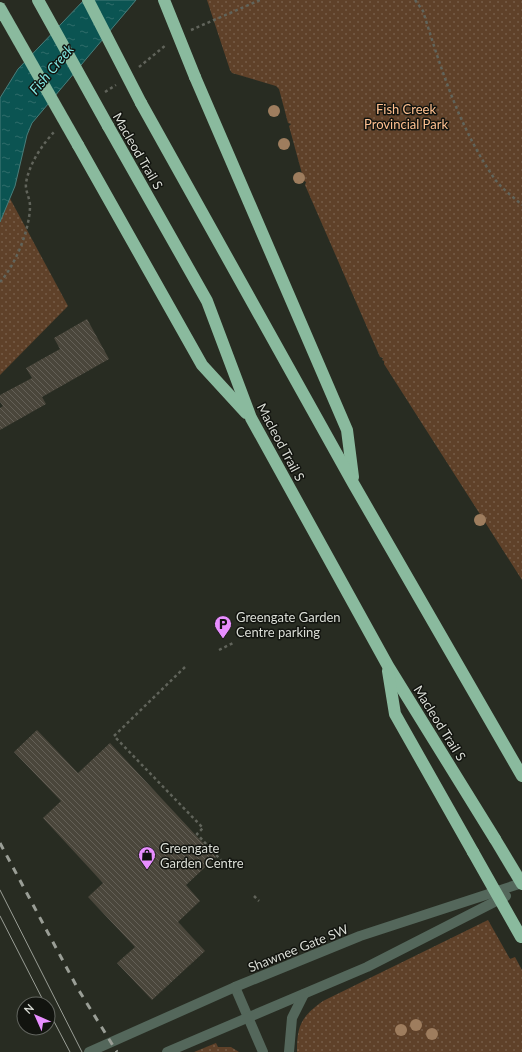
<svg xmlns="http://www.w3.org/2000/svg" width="522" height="1052" font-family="Lato,sans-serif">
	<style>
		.grass { fill: url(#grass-dots) }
		.water { fill: url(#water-ripples); stroke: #497d7a }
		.building { fill: url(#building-back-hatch) }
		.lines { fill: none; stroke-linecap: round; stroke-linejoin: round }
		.path { stroke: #61645b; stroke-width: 2.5; stroke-dasharray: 3 3; stroke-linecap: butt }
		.minor { stroke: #54675b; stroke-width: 10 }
		.tertiary { stroke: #54675b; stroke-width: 10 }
		.motorway { stroke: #8aba9e; stroke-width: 12 }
		.tram { stroke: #9a9e96; stroke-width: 1 }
		.rail { stroke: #9a9e96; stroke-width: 3; stroke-dasharray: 7 7; stroke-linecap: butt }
		.motorway-bridge { stroke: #8aba9e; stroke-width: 12 }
		.tree { fill: #9e7d5e }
		.labels { text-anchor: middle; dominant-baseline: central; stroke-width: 3; stroke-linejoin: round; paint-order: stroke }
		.park-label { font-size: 13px; fill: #ffc090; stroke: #12140f }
		.street-label { font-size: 13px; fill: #dbded7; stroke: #12140f }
		.poi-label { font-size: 13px; fill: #dbded7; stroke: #12140f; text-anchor: start }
		.water-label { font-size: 14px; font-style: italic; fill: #82e8e4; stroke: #12140f }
	</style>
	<defs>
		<pattern id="grass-dots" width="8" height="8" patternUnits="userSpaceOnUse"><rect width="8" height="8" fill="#5f4129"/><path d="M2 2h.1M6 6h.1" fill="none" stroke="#755c47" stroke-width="1.8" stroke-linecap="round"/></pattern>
		<pattern id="water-ripples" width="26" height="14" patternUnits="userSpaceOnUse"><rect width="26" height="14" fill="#0b5452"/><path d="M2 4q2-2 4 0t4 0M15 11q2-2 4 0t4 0" fill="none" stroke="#2e6c6a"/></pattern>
		<pattern id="building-back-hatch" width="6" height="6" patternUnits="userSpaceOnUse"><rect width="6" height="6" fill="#4a463b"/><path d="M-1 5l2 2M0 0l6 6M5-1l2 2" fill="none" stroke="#646057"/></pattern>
	</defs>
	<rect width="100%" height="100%" fill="#282c22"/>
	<g class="grass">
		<polygon points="207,0 522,0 522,580 384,364 384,361 382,360 383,358 380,357 305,185 306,182 304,181 289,126 291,124 288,123 279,89 276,86 232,73 230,70"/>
		<polygon points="0,180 68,306 0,375"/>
		<path d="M488,920L510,959L515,957L522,970V1052H297C297,1025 301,1017 323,1001Z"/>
		<polygon points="216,1043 218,1047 231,1047 239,1052 194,1052"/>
	</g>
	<polygon class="water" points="84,0 136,0 32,123 27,135 15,186 0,222 0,98 18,69"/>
	<g class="building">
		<polygon points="87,319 109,359 42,397 46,404 0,430 0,408 3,406 0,402 0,395 32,378 26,368 60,349 54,338"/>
		<polygon points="37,730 78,773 110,743 216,857 186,885 200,901 178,922 205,951 152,1000 117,963 135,947 88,897 103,883 43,818 61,801 14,752"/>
	</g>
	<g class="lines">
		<g class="path">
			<path d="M415,0L423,11C441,69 459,127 494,178C501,188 513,197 522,205"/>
			<polyline points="191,30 260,0"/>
			<polyline points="139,67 166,45"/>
			<polyline points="105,92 116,85"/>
			<path d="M0,282C15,266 30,229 30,206C30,198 25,191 26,183C29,164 42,145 54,132"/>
			<polyline points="219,650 233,643"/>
			<polyline points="185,667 114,736 203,828 197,834 229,869"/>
			<polyline points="254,896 259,901"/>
		</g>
		<polyline class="minor" points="235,987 263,1052"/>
		<g class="tertiary">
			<polyline points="89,1052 235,987 360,936 522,883"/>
			<polyline points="167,1052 367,967 506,896"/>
			<polyline points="289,1052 292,1018 304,994"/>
		</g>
		<g class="motorway">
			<polyline points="195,77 347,430 353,477"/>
			<polyline points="141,103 353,483 522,776"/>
			<polyline points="108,126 207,301 251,418 388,666 495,839"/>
			<polyline points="78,145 202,365 246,413"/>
			<polyline points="388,671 395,714 473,852"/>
		</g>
		<g class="tram">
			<polyline points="0,890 82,1052"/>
			<polyline points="0,916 45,1004"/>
			<polyline points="48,1010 70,1052"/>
		</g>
		<polyline class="rail" points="0,843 78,989 117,1052"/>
		<g class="motorway-bridge">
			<polyline points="38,0 108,126"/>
			<polyline points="88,0 141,103"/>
			<polyline points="164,0 195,77"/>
			<polyline points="0,8 78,145"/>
			<polyline points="495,839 522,884"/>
			<polyline points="473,852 521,937"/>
		</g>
	</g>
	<g class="tree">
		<circle cx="274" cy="111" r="6"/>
		<circle cx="284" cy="144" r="6"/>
		<circle cx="299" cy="178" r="6"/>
		<circle cx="480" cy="520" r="6"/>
		<circle cx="416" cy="1025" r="6"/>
		<circle cx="401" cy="1030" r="6"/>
		<circle cx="432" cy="1034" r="6"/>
	</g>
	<defs>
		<g id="parking-pin" transform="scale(0.9)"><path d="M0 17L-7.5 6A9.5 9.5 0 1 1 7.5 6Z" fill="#e88eff" stroke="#12140f"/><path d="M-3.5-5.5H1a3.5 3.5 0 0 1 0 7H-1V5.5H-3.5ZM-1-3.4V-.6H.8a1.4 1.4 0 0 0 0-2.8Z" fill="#111"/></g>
		<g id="shop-pin" transform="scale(0.9)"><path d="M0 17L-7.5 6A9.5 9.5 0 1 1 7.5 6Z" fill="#e88eff" stroke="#12140f"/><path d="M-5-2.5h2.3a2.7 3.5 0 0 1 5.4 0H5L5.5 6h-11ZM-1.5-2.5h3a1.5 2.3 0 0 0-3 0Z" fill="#111"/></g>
	</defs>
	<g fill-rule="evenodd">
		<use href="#parking-pin" x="223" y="624"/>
		<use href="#shop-pin" x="147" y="855"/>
	</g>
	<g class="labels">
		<g class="park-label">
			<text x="406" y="109">Fish Creek<tspan x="406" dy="15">Provincial Park</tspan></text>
		</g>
		<g class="street-label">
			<text transform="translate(138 151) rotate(60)">Macleod Trail S</text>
			<text transform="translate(281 442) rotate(62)">Macleod Trail S</text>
			<text transform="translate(440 723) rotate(58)">Macleod Trail S</text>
			<text transform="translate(298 948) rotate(-22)">Shawnee Gate SW</text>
		</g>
		<g class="poi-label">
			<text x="236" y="617">Greengate Garden<tspan x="236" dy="15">Centre parking</tspan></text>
			<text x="160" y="848">Greengate<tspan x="160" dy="15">Garden Centre</tspan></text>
		</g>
		<g class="water-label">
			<text transform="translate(51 69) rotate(-50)">Fish Creek</text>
		</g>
	</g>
	<g transform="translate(36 1016) rotate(315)"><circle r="19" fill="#12140f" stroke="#62655f"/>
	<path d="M0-3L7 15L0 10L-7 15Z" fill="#e88eff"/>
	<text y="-6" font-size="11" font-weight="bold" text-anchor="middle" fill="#dbded7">N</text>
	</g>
</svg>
